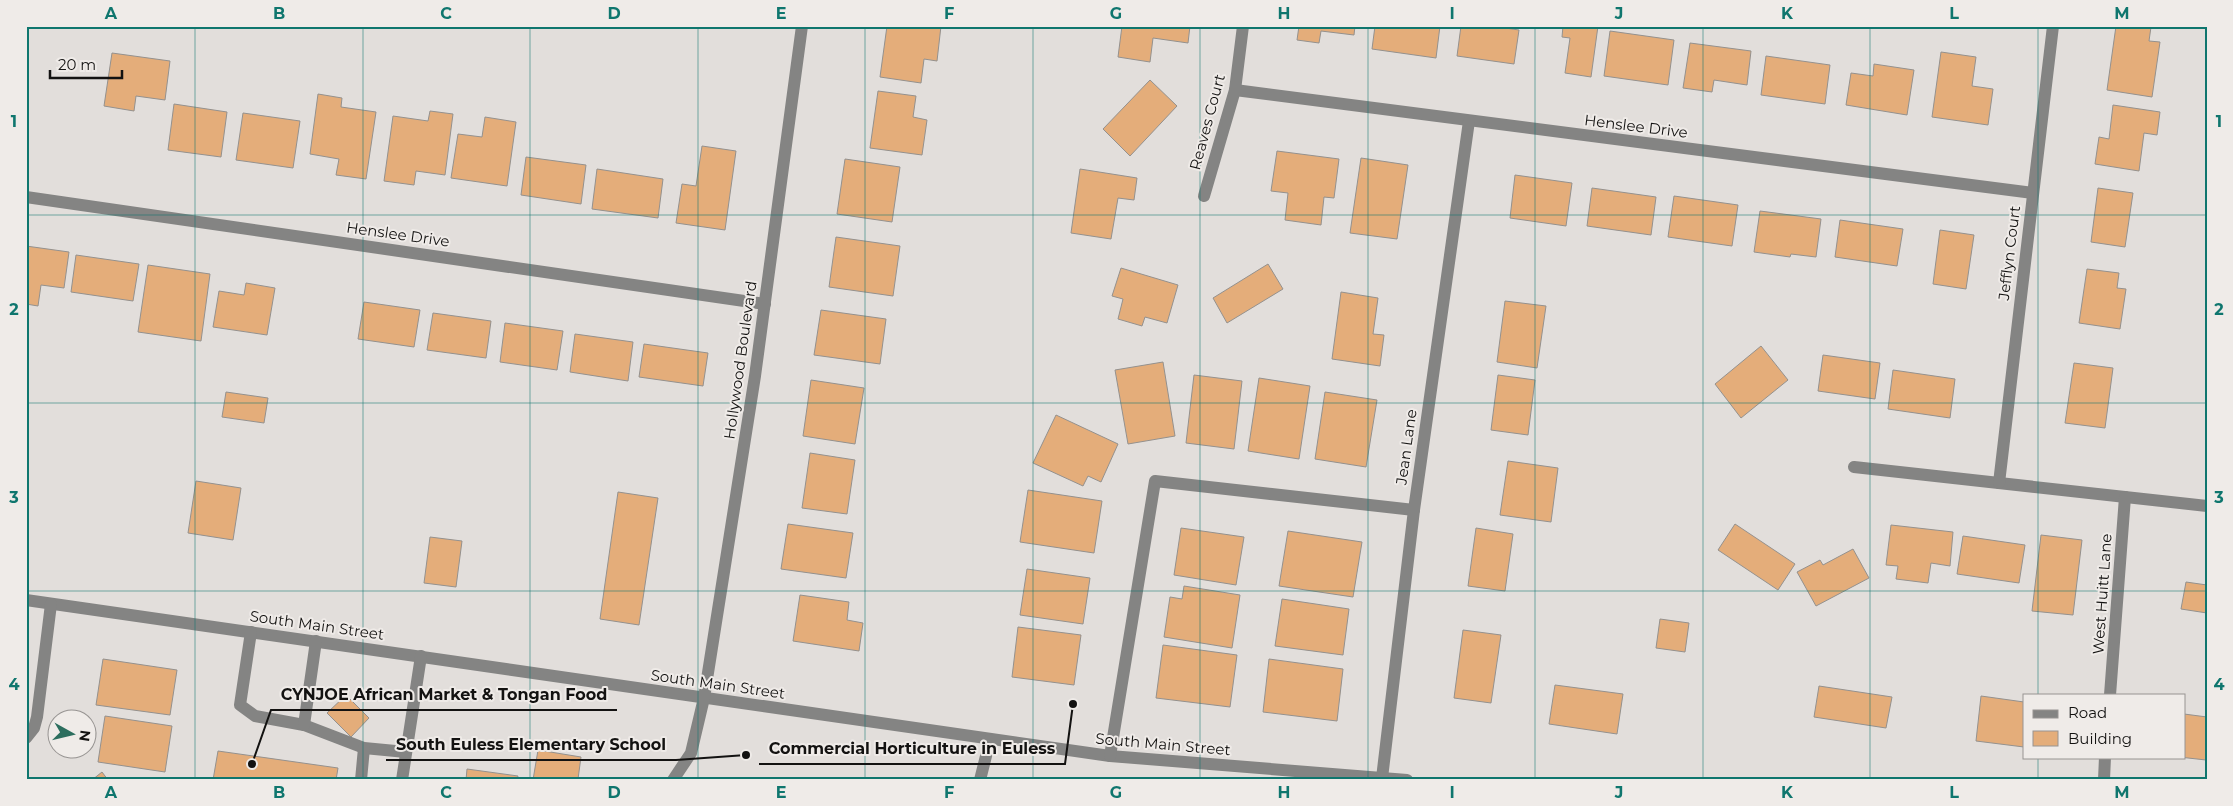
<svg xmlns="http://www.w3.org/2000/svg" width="2233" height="806" font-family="Montserrat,sans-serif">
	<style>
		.building { fill: #e4ad7a; stroke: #94918e }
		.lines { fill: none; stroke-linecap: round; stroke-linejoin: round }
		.minor { stroke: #848483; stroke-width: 12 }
		.grid { fill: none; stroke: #0f766e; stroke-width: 1; stroke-opacity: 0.55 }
		.labels { text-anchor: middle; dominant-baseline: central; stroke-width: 4; stroke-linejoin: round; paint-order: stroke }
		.street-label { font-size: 15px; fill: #131211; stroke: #efebe8 }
		.leader { fill: none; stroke: #131211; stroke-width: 2 }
		.callout-dot { fill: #131211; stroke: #efebe8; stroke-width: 2 }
		.callout-label { font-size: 16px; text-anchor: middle; font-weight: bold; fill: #131211; stroke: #efebe8; stroke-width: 4; stroke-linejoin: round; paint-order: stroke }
		.neatline { fill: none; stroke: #0f766e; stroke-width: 2 }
		.grid-label { font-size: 16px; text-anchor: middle; font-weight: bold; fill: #0f766e }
	</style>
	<rect width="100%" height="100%" fill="#e2dedb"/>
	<g class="building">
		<polygon points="887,26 941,26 937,61 924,59 921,83 880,77"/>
		<polygon points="1122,26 1190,26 1188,43 1153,38 1150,62 1118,57"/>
		<polygon points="1299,26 1355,26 1354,35 1321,31 1319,43 1297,40"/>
		<polygon points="1375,26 1440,26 1436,58 1372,49"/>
		<polygon points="1461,26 1492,26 1519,30 1514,64 1457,56"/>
		<polygon points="1563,26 1598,26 1591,77 1565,73 1570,38 1562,37"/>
		<polygon points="2116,26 2151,27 2149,41 2160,42 2152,97 2107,90"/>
		<polygon points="1610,31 1674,40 1668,85 1604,76"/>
		<polygon points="1690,43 1751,51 1747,85 1714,80 1712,92 1683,88"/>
		<polygon points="1941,52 1976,57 1972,86 1993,89 1988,125 1932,117"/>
		<polygon points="112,53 170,61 165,100 136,96 134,111 104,106"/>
		<polygon points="1766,56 1830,65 1825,104 1761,95"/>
		<polygon points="1874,64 1914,70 1907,115 1846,105 1851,73 1873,76"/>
		<polygon points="1150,80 1177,106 1130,156 1103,129"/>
		<polygon points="878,91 916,96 913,117 927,120 922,155 870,148"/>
		<polygon points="318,94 342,98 341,107 376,112 366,179 336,175 339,159 310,154"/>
		<polygon points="174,104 227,112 221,157 168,150"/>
		<polygon points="2113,105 2160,112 2157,135 2144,133 2139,171 2095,164 2099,137 2109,139"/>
		<polygon points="430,111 453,114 445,175 416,171 414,185 384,181 393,116 428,121"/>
		<polygon points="243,113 300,121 293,168 236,160"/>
		<polygon points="485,117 516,122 507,186 451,178 458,134 482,137"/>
		<polygon points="702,146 736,151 725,230 676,223 682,184 696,186"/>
		<polygon points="1277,151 1339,159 1334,198 1324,197 1321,225 1285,220 1288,193 1271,191"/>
		<polygon points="526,157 586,165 581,204 521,195"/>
		<polygon points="1361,158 1408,165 1397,239 1350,233"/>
		<polygon points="845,159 900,167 892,222 837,214"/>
		<polygon points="597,169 663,179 658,218 592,209"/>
		<polygon points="1080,169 1137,178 1134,200 1118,198 1111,239 1071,233"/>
		<polygon points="1515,175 1572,183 1566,226 1510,218"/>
		<polygon points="1592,188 1656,197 1651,235 1587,226"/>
		<polygon points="2098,188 2133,193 2125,247 2091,242"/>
		<polygon points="1674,196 1738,205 1732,246 1668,237"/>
		<polygon points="1760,211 1821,219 1816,257 1791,254 1790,257 1754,252"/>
		<polygon points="1840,220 1903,229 1897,266 1835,257"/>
		<polygon points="1940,230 1974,235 1966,289 1933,284"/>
		<polygon points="836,237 900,246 893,296 829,287"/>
		<polygon points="26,246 69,252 64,288 41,285 38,306 26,304"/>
		<polygon points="76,255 139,264 133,301 71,292"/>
		<polygon points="1268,264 1283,289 1227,323 1213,298"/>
		<polygon points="148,265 210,274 201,341 138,332"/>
		<polygon points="1121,268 1178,285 1167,323 1145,317 1142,326 1118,319 1123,299 1112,296"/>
		<polygon points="2087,269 2119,273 2117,288 2126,289 2120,329 2079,323"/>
		<polygon points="246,283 275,288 267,335 213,327 219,291 244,295"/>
		<polygon points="1341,292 1378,298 1373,334 1384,335 1380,366 1332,359"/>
		<polygon points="1505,301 1546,306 1537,368 1497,362"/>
		<polygon points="364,302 420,310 414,347 358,339"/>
		<polygon points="821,310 886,319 880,364 814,355"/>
		<polygon points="433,313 491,321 486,358 427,350"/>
		<polygon points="505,323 563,331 557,370 500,362"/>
		<polygon points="575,334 633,342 628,381 570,372"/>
		<polygon points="644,344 708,353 703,386 639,377"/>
		<polygon points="1761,346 1788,380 1741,418 1715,384"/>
		<polygon points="1823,355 1880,363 1875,399 1818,391"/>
		<polygon points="1163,362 1175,436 1128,444 1115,370"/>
		<polygon points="2074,363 2113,368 2105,428 2065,423"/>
		<polygon points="1893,370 1955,379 1950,418 1888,409"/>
		<polygon points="1194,375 1242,381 1234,449 1186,443"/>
		<polygon points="1498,375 1535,380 1528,435 1491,430"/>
		<polygon points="1259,378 1310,386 1299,459 1248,451"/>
		<polygon points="811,380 864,388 855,444 803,436"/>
		<polygon points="226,392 268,398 264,423 222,417"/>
		<polygon points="1325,392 1377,400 1366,467 1315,459"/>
		<polygon points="1056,415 1118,444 1101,482 1088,476 1083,486 1033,463"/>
		<polygon points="810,453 855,460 847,514 802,508"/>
		<polygon points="1508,461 1558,468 1551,522 1500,515"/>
		<polygon points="196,481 241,488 233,540 188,533"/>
		<polygon points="1028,490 1102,501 1094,553 1020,542"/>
		<polygon points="618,492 658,498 639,625 600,619"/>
		<polygon points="788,524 853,533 846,578 781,569"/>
		<polygon points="1735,524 1795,564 1778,590 1718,550"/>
		<polygon points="1891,525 1953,532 1950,566 1931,563 1928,583 1896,579 1898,566 1886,565"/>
		<polygon points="1181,528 1244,537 1236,585 1174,575"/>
		<polygon points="1476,528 1513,534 1505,591 1468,586"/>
		<polygon points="1288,531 1362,542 1353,597 1279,586"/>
		<polygon points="2041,535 2082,540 2073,615 2032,611"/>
		<polygon points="1963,536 2025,545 2019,583 1957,574"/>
		<polygon points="430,537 462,541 456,587 424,583"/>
		<polygon points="1853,549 1869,578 1816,606 1797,572 1820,560 1823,565"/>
		<polygon points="1027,569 1090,578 1083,624 1020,615"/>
		<polygon points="2186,582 2207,585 2207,613 2181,609"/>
		<polygon points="1184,586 1240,595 1232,648 1164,637 1170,597 1182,599"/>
		<polygon points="800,595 849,602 847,620 863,623 859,651 793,641"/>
		<polygon points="1282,599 1349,609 1343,655 1275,646"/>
		<polygon points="1660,619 1689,623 1685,652 1656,648"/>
		<polygon points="1018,627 1081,635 1074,685 1012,677"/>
		<polygon points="1463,630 1501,635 1491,703 1454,698"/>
		<polygon points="1163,645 1237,655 1230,707 1156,698"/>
		<polygon points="103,659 177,670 170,715 96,705"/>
		<polygon points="1269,659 1343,669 1337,721 1263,712"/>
		<polygon points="1555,685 1623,694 1617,734 1549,724"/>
		<polygon points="1819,686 1892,697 1886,728 1814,717"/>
		<polygon points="346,695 369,718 351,737 327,713"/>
		<polygon points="1981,696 2024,702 2024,747 1976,741"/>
		<polygon points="2184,714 2207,717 2206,760 2179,757 2184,757"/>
		<polygon points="105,716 172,726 165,772 98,762"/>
		<polygon points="538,750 581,757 578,779 582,780 533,780"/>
		<polygon points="218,751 338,768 336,780 213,780"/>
		<polygon points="467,769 518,776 517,780 466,780"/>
		<polygon points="102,772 108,780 92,780"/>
	</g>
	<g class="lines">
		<g class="minor">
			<polyline points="1235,90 2033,193"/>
			<polyline points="1204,196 1235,90 1243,26"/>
			<polyline points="26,197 765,304"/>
			<polyline points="1854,467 2207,506"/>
			<polyline points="1999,483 2053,26"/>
			<polyline points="26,600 1110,756 1407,780"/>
			<polyline points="251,632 240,705 255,716 304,725 364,748 406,752"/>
			<polyline points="2110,695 2125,497"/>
			<polyline points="304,725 316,641"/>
			<polyline points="26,738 34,728 37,717 51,604"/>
			<polyline points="1110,756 1155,481 1414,510"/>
			<polyline points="1382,778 1414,510 1469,121"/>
			<polyline points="361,780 364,748"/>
			<polyline points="402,780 421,656"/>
			<polyline points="673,780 691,753 704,698 755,376 802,26"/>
			<polyline points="980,780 990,740"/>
			<polyline points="2104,780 2105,757"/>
		</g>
	</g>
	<path class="grid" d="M195,26V780M363,26V780M530,26V780M698,26V780M865,26V780M1033,26V780M1200,26V780M1368,26V780M1535,26V780M1703,26V780M1870,26V780M2038,26V695M26,215H2207M26,403H2207M26,591H2207M2038,757V780"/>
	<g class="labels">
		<g class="street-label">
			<text transform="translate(1207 122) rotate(-75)">Reaves Court</text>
			<text transform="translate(1636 126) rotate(7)">Henslee Drive</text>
			<text transform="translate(398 234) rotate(8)">Henslee Drive</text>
			<text transform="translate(2009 253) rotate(-83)">Jefflyn Court</text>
			<text transform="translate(740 360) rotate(-82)">Hollywood Boulevard</text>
			<text transform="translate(1406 447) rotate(-82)">Jean Lane</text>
			<text transform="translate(2102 594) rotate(-86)">West Huitt Lane</text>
			<text transform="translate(317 625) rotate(8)">South Main Street</text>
			<text transform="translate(718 684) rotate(8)">South Main Street</text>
			<text transform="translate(1163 744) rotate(5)">South Main Street</text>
		</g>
	</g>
	<path class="leader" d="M252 764L271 710H617M746 755L676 760H386M1073 704L1065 764H759"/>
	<g class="callout-dot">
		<circle cx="252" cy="764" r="5"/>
		<circle cx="746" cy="755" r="5"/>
		<circle cx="1073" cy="704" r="5"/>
	</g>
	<g class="callout-label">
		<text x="444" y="700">CYNJOE African Market &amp; Tongan Food</text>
		<text x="531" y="750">South Euless Elementary School</text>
		<text x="912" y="754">Commercial Horticulture in Euless</text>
	</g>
	<rect width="2233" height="806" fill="none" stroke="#efebe8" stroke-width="55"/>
	<rect x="2023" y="694" width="162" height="65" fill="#efebe8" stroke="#979492"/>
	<rect x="2033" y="710" width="25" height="8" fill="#848483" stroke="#979492"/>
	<text x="2068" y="718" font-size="15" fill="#131211">Road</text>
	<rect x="2033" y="731" width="25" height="15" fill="#e4ad7a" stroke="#979492"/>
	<text x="2068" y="744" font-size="15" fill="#131211">Building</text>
	<g transform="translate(72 734) rotate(98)"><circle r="24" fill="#efebe8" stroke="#979492"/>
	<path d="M0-4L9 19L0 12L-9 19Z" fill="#2c6e5e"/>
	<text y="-8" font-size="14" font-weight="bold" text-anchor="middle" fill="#131211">N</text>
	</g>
	<path d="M50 70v8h72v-8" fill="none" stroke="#131211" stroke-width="2.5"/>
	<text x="58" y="70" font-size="15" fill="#131211" stroke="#efebe8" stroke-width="4" paint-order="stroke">20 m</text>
	<rect x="28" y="28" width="2178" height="750" class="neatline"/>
	<g class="grid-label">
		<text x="111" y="19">A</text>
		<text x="279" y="19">B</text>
		<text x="446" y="19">C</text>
		<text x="614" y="19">D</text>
		<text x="781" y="19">E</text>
		<text x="949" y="19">F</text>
		<text x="1116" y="19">G</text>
		<text x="1284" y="19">H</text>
		<text x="1452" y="19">I</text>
		<text x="1619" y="19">J</text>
		<text x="1787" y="19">K</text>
		<text x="1954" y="19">L</text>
		<text x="2122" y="19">M</text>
		<text x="14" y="127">1</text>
		<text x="2219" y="127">1</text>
		<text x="14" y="315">2</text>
		<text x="2219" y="315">2</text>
		<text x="14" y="503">3</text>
		<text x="2219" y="503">3</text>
		<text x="14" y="690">4</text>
		<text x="2219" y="690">4</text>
		<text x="111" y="798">A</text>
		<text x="279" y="798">B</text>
		<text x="446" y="798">C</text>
		<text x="614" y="798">D</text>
		<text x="781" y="798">E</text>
		<text x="949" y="798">F</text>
		<text x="1116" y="798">G</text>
		<text x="1284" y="798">H</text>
		<text x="1452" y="798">I</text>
		<text x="1619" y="798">J</text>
		<text x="1787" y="798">K</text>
		<text x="1954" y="798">L</text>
		<text x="2122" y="798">M</text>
	</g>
</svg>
